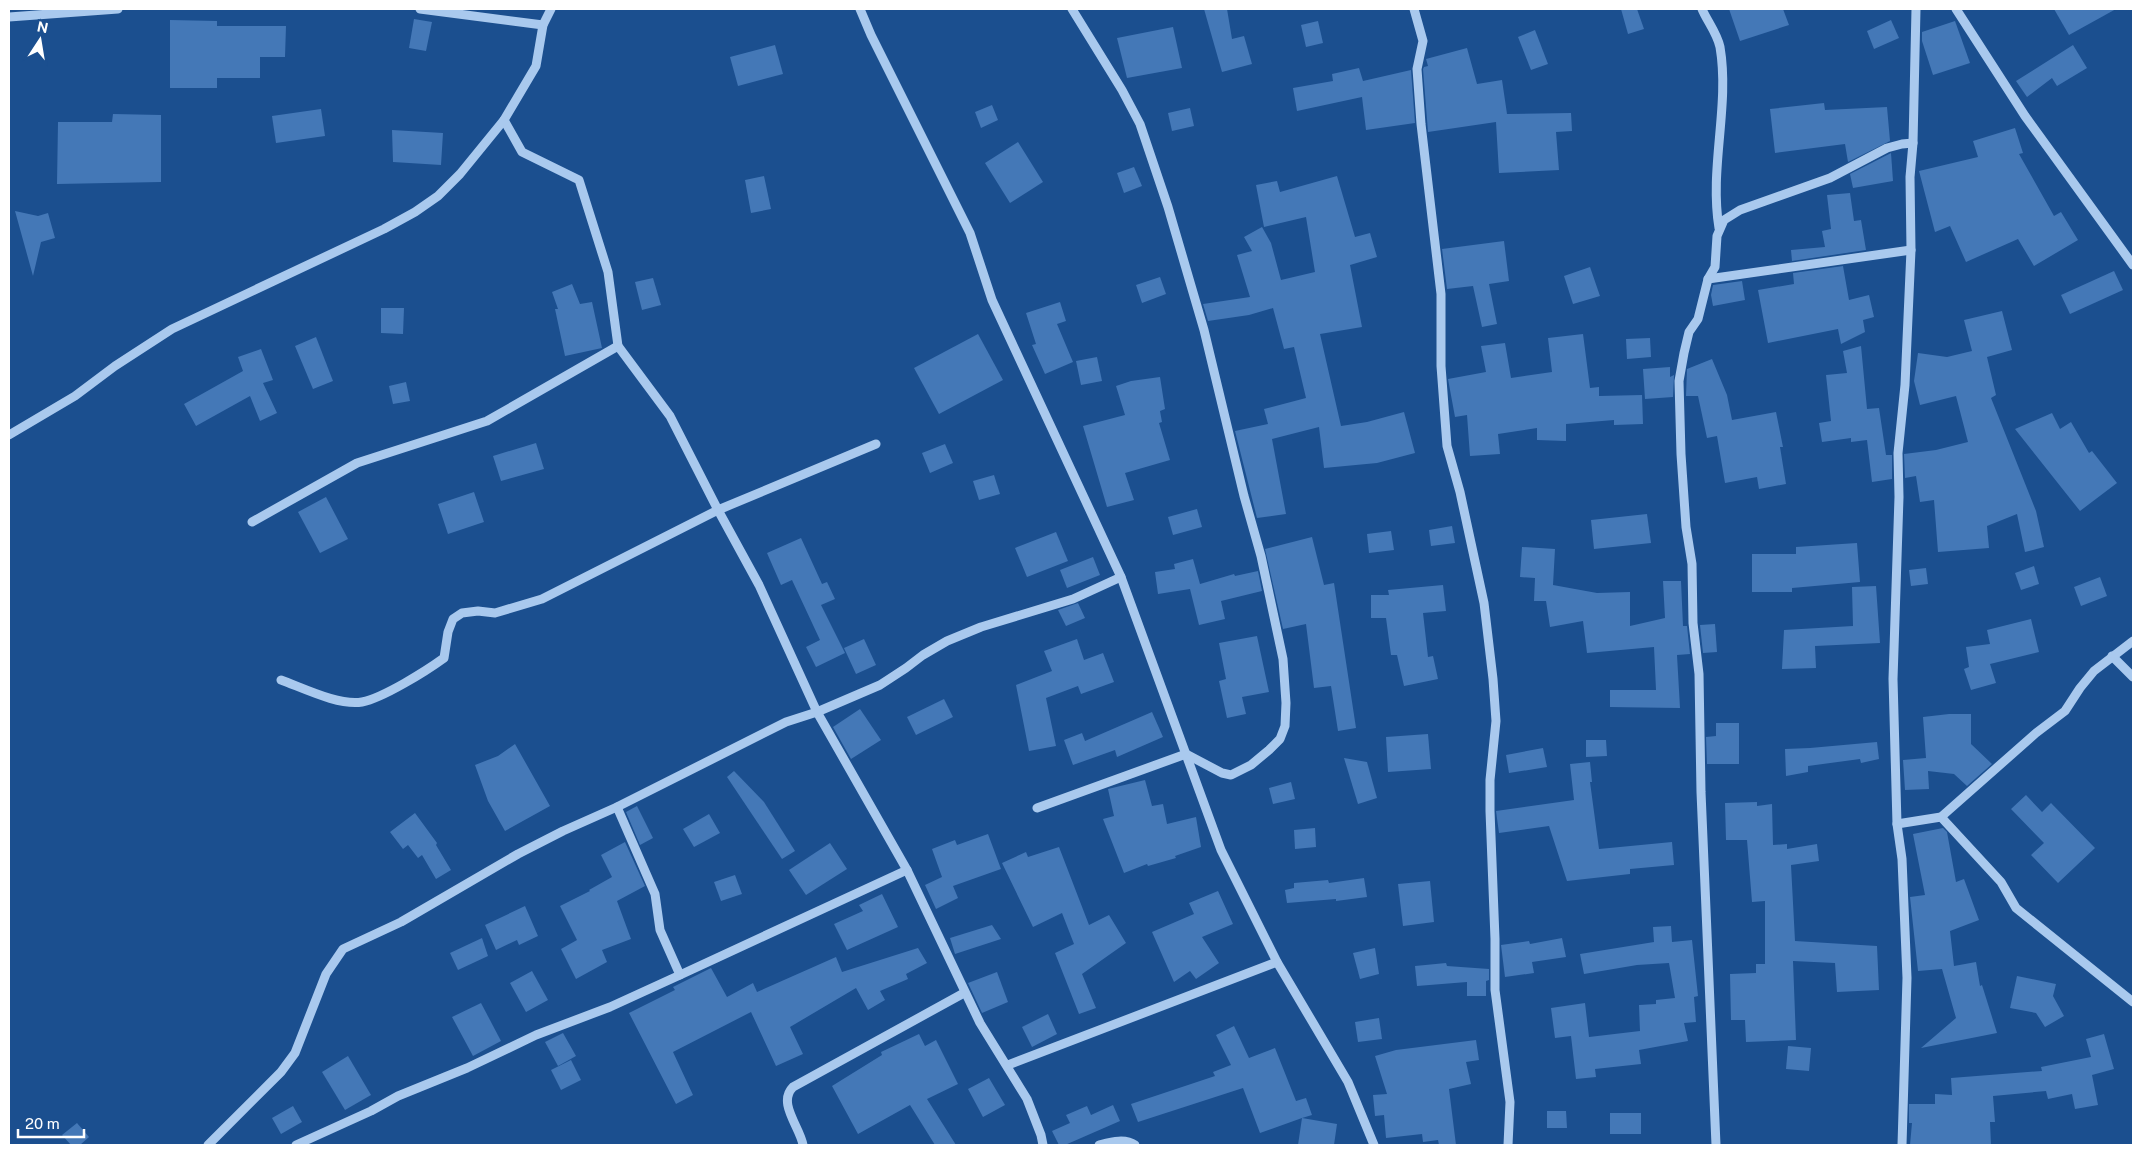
<svg xmlns="http://www.w3.org/2000/svg" width="2142" height="1154" font-family="'Public Sans',sans-serif">
	<style>
		.building { fill: #4478b7 }
		.lines { fill: none; stroke-linecap: round; stroke-linejoin: round }
		.minor { stroke: #a9c9ee; stroke-width: 9 }
	</style>
	<rect width="100%" height="100%" fill="#1b4f8f"/>
	<g class="building">
		<polygon points="1204,9 1227,9 1232,39 1244,36 1252,64 1222,72"/>
		<polygon points="1621,9 1637,9 1644,29 1628,34"/>
		<polygon points="1729,9 1783,9 1789,25 1740,41"/>
		<polygon points="2054,9 2116,9 2069,35"/>
		<polygon points="414,19 432,22 426,51 409,48"/>
		<polygon points="170,20 217,21 217,26 286,26 285,57 260,57 260,78 217,78 217,88 170,88"/>
		<polygon points="1891,20 1899,38 1874,49 1867,31"/>
		<polygon points="1318,21 1323,43 1306,47 1301,25"/>
		<polygon points="1955,21 1970,63 1933,75 1922,41 1922,32"/>
		<polygon points="1173,27 1182,68 1127,78 1117,38"/>
		<polygon points="1535,30 1548,64 1531,70 1518,37"/>
		<polygon points="775,45 783,74 738,86 730,57"/>
		<polygon points="2073,45 2087,68 2057,86 2052,78 2027,97 2016,81"/>
		<polygon points="1467,48 1477,84 1502,80 1507,114 1571,113 1572,131 1556,132 1559,170 1499,173 1496,122 1428,132 1423,69 1424,67 1428,66 1426,59"/>
		<polygon points="1359,68 1363,81 1411,70 1415,123 1366,130 1362,97 1297,111 1293,88 1333,81 1332,74"/>
		<polygon points="1824,103 1825,110 1887,107 1890,141 1848,162 1845,144 1775,153 1770,109"/>
		<polygon points="992,105 998,120 981,128 975,112"/>
		<polygon points="1190,108 1194,126 1172,131 1168,113"/>
		<polygon points="321,109 325,136 276,143 272,116"/>
		<polygon points="113,114 161,115 161,182 57,184 58,122 112,122"/>
		<polygon points="2015,128 2023,153 2019,154 2054,216 2061,212 2078,240 2034,266 2018,239 1966,262 1950,226 1935,232 1919,171 1978,157 1973,141"/>
		<polygon points="392,130 443,133 441,165 393,162"/>
		<polygon points="1018,142 1043,182 1010,203 985,163"/>
		<polygon points="1891,153 1893,181 1853,188 1850,174"/>
		<polygon points="1134,167 1142,186 1124,193 1117,173"/>
		<polygon points="764,176 771,209 751,213 745,180"/>
		<polygon points="1337,176 1355,237 1370,233 1377,257 1350,265 1362,327 1320,334 1341,426 1367,422 1404,412 1415,453 1377,463 1324,468 1319,427 1272,439 1286,514 1257,518 1235,431 1268,424 1264,409 1306,398 1294,347 1284,349 1273,308 1249,315 1208,321 1203,304 1250,297 1237,255 1252,251 1244,237 1262,227 1271,243 1281,280 1315,272 1306,217 1264,227 1256,185 1277,181 1280,192"/>
		<polygon points="1850,193 1854,221 1861,220 1866,250 1792,261 1791,250 1825,247 1822,231 1831,229 1827,195"/>
		<polygon points="15,211 38,216 48,213 55,238 41,242 33,276"/>
		<polygon points="1504,241 1509,281 1489,284 1497,324 1482,327 1473,286 1447,289 1442,249"/>
		<polygon points="1843,266 1849,300 1869,295 1874,317 1863,320 1865,332 1841,344 1838,329 1768,343 1758,290 1794,284 1793,273"/>
		<polygon points="1590,267 1600,296 1573,304 1564,276"/>
		<polygon points="2114,271 2123,290 2070,314 2061,295"/>
		<polygon points="1160,277 1166,294 1142,303 1136,285"/>
		<polygon points="653,278 661,305 642,310 635,282"/>
		<polygon points="1742,281 1745,300 1713,306 1711,295 1713,285"/>
		<polygon points="572,284 580,304 592,302 602,348 565,356 555,309 558,309 552,292"/>
		<polygon points="1060,302 1066,321 1057,324 1073,362 1045,374 1032,345 1036,344 1026,313"/>
		<polygon points="381,308 404,308 403,334 381,333"/>
		<polygon points="2002,311 2012,350 1987,357 1996,395 1991,398 2036,511 2044,547 2025,552 2017,514 1987,526 1989,548 1938,552 1934,500 1920,502 1916,476 1905,478 1904,454 1936,450 1968,442 1956,396 1920,405 1914,381 1918,353 1947,357 1972,351 1964,320"/>
		<polygon points="978,334 1003,380 939,414 914,368"/>
		<polygon points="1583,334 1590,388 1599,387 1599,396 1642,395 1643,424 1614,425 1614,420 1566,424 1566,441 1537,440 1537,428 1498,434 1500,454 1470,456 1467,415 1455,417 1448,379 1486,372 1481,346 1505,343 1511,378 1552,372 1548,338"/>
		<polygon points="316,337 333,381 313,389 295,346"/>
		<polygon points="1650,338 1651,357 1627,359 1626,339"/>
		<polygon points="1861,346 1867,409 1879,408 1886,455 1892,455 1892,479 1872,482 1867,440 1851,442 1851,438 1822,442 1819,423 1831,421 1826,375 1847,373 1843,351"/>
		<polygon points="261,349 273,380 263,383 277,413 260,421 250,396 196,426 184,404 243,371 238,357"/>
		<polygon points="1097,357 1102,381 1081,385 1076,361"/>
		<polygon points="1712,359 1727,395 1732,420 1776,412 1783,447 1780,447 1786,484 1759,489 1757,477 1725,483 1717,436 1707,438 1698,396 1686,396 1687,369"/>
		<polygon points="1670,367 1670,377 1674,375 1673,397 1645,399 1643,369"/>
		<polygon points="1160,377 1165,409 1160,411 1162,422 1159,423 1170,460 1125,473 1134,500 1107,507 1083,426 1125,415 1116,386 1131,381"/>
		<polygon points="406,382 410,401 393,404 389,386"/>
		<polygon points="2052,413 2060,429 2071,422 2089,453 2092,451 2117,483 2080,511 2015,429"/>
		<polygon points="536,443 544,469 501,481 493,456"/>
		<polygon points="945,444 953,463 930,473 922,453"/>
		<polygon points="994,475 1000,494 979,500 973,481"/>
		<polygon points="474,492 484,522 448,534 438,504"/>
		<polygon points="326,497 348,539 320,553 298,512"/>
		<polygon points="1197,509 1202,527 1173,535 1168,517"/>
		<polygon points="1647,514 1651,543 1594,549 1591,520"/>
		<polygon points="1452,526 1455,543 1431,546 1429,530"/>
		<polygon points="1391,531 1394,550 1369,553 1367,534"/>
		<polygon points="1056,532 1068,561 1027,577 1015,548"/>
		<polygon points="1312,537 1324,585 1334,583 1356,728 1338,731 1331,686 1314,688 1306,624 1283,629 1265,549"/>
		<polygon points="801,538 822,584 827,582 835,599 821,605 845,653 816,667 806,647 820,640 792,580 781,585 767,553"/>
		<polygon points="1857,543 1860,582 1792,588 1792,592 1752,592 1752,554 1796,554 1796,547"/>
		<polygon points="1522,547 1555,549 1553,585 1597,593 1630,592 1630,626 1665,618 1663,581 1681,581 1683,626 1687,626 1690,654 1677,655 1680,708 1610,707 1610,690 1656,690 1654,647 1587,653 1583,621 1550,627 1546,601 1534,601 1535,578 1520,577"/>
		<polygon points="1093,557 1100,575 1067,588 1060,570"/>
		<polygon points="1193,559 1200,584 1234,574 1235,576 1258,571 1262,591 1221,601 1225,619 1199,625 1190,589 1158,594 1155,572 1175,569 1174,564"/>
		<polygon points="2034,566 2039,584 2021,590 2015,573"/>
		<polygon points="1926,568 1928,584 1911,586 1909,570"/>
		<polygon points="2100,577 2107,596 2081,606 2074,587"/>
		<polygon points="1443,585 1446,611 1423,613 1428,657 1433,656 1438,679 1404,686 1397,655 1391,655 1386,618 1371,618 1371,595 1389,595 1388,590"/>
		<polygon points="1876,586 1880,643 1815,646 1816,668 1782,669 1784,630 1853,626 1852,587"/>
		<polygon points="1078,603 1085,618 1066,626 1058,610"/>
		<polygon points="2031,619 2039,652 1990,664 1996,683 1971,690 1964,669 1969,667 1966,647 1990,644 1987,630"/>
		<polygon points="1715,624 1717,652 1703,653 1700,625"/>
		<polygon points="1257,636 1269,692 1242,697 1246,714 1227,718 1219,681 1226,679 1219,643"/>
		<polygon points="864,639 876,665 856,674 844,648"/>
		<polygon points="1077,639 1084,660 1103,653 1114,682 1081,694 1078,686 1046,698 1056,746 1029,751 1016,685 1052,671 1044,651"/>
		<polygon points="944,699 953,717 916,735 907,717"/>
		<polygon points="860,709 881,740 851,759 833,727"/>
		<polygon points="1152,712 1163,737 1117,757 1115,750 1073,765 1064,740 1082,733 1085,741"/>
		<polygon points="1949,714 1971,714 1971,744 1992,764 1967,786 1954,774 1928,771 1929,789 1905,790 1903,760 1926,758 1923,717"/>
		<polygon points="1716,723 1739,723 1739,764 1707,764 1706,737 1716,736"/>
		<polygon points="1428,734 1431,769 1388,772 1386,737"/>
		<polygon points="1586,740 1606,740 1607,756 1586,757"/>
		<polygon points="1877,742 1879,759 1861,763 1860,759 1808,766 1808,772 1786,776 1785,749 1810,748"/>
		<polygon points="515,744 550,806 505,831 488,801 475,765 498,756"/>
		<polygon points="1543,748 1547,767 1509,773 1506,755"/>
		<polygon points="1344,758 1367,762 1377,798 1358,804"/>
		<polygon points="1590,762 1592,782 1590,782 1599,849 1672,842 1674,865 1630,869 1630,874 1567,881 1549,826 1499,833 1496,811 1574,800 1570,764"/>
		<polygon points="734,771 764,802 795,851 782,859 727,777"/>
		<polygon points="1145,780 1152,806 1163,804 1167,824 1196,817 1201,847 1175,856 1176,858 1148,866 1147,864 1124,873 1103,819 1114,816 1108,789"/>
		<polygon points="1291,782 1295,799 1273,804 1269,788"/>
		<polygon points="2026,795 2042,812 2051,803 2095,848 2058,883 2031,855 2044,843 2011,809"/>
		<polygon points="1757,802 1757,806 1772,804 1773,845 1787,844 1787,849 1817,844 1819,861 1791,865 1795,941 1877,946 1879,990 1837,992 1835,963 1793,961 1796,1040 1746,1042 1745,1020 1731,1020 1730,974 1756,973 1756,964 1765,964 1765,901 1752,902 1747,840 1726,840 1725,803"/>
		<polygon points="637,806 653,838 640,845 626,812"/>
		<polygon points="415,813 437,843 436,845 451,870 436,879 422,855 418,858 408,845 403,849 390,832"/>
		<polygon points="709,814 720,833 694,847 683,829"/>
		<polygon points="1315,828 1316,847 1295,849 1294,830"/>
		<polygon points="1943,828 1947,832 1956,882 1964,879 1979,920 1950,931 1954,966 1976,962 1980,986 1982,985 1997,1033 1921,1048 1956,1018 1942,969 1918,971 1910,897 1925,895 1913,834"/>
		<polygon points="988,834 1001,869 953,886 958,898 936,909 925,885 942,877 932,849 955,840 957,845"/>
		<polygon points="625,842 645,886 617,901 631,939 602,950 607,962 576,979 561,949 577,940 560,906 590,891 589,890 612,877 601,855"/>
		<polygon points="830,843 847,869 806,895 789,870"/>
		<polygon points="1059,847 1089,925 1109,915 1126,943 1082,974 1096,1008 1079,1014 1055,953 1074,944 1062,913 1033,927 1002,863 1026,852 1028,857"/>
		<polygon points="735,875 742,894 721,901 714,882"/>
		<polygon points="1364,878 1367,897 1336,901 1336,899 1287,903 1285,890 1294,888 1294,883 1328,880 1329,883"/>
		<polygon points="1430,881 1434,922 1403,926 1398,884"/>
		<polygon points="1218,891 1233,924 1202,937 1219,963 1196,979 1190,971 1174,982 1152,932 1194,914 1189,903"/>
		<polygon points="882,894 898,927 847,950 834,924 863,911 859,905"/>
		<polygon points="525,906 538,936 519,945 517,940 496,950 485,925"/>
		<polygon points="992,925 1001,939 955,954 950,938"/>
		<polygon points="1671,926 1672,942 1692,940 1698,996 1694,997 1696,1022 1684,1023 1688,1041 1639,1050 1641,1064 1595,1069 1596,1077 1576,1079 1571,1036 1555,1038 1551,1008 1585,1003 1589,1037 1640,1031 1639,1005 1656,1004 1656,1000 1675,998 1669,963 1637,965 1584,974 1580,954 1654,942 1653,927"/>
		<polygon points="482,938 488,956 458,970 450,953"/>
		<polygon points="1562,938 1566,957 1532,962 1534,973 1505,977 1501,945 1529,941 1530,944"/>
		<polygon points="918,948 927,963 906,974 908,979 880,991 885,1000 868,1010 856,988 790,1027 803,1054 776,1066 751,1012 673,1052 693,1095 676,1104 629,1013 675,990 673,987 711,968 727,997 753,983 757,992 836,957 842,972"/>
		<polygon points="1375,948 1379,974 1360,979 1353,953"/>
		<polygon points="1446,963 1447,966 1489,969 1489,980 1486,981 1486,996 1467,996 1467,982 1417,986 1415,966"/>
		<polygon points="532,971 548,1000 526,1012 510,983"/>
		<polygon points="997,972 1008,1002 982,1013 968,983"/>
		<polygon points="2017,976 2056,984 2053,996 2064,1016 2045,1027 2036,1013 2010,1008"/>
		<polygon points="481,1003 501,1041 473,1056 452,1017"/>
		<polygon points="1048,1014 1057,1034 1032,1047 1022,1027"/>
		<polygon points="1379,1018 1382,1039 1358,1042 1355,1022"/>
		<polygon points="1234,1026 1249,1058 1275,1048 1296,1101 1306,1098 1312,1115 1302,1118 1337,1124 1334,1145 1298,1145 1302,1118 1260,1133 1243,1088 1138,1122 1131,1104 1215,1076 1213,1072 1231,1065 1216,1035"/>
		<polygon points="563,1033 576,1056 558,1066 545,1042"/>
		<polygon points="919,1034 925,1046 936,1040 958,1084 927,1099 956,1145 935,1145 910,1105 858,1134 832,1086 882,1055 881,1052"/>
		<polygon points="2104,1034 2114,1069 2092,1075 2098,1105 2075,1109 2072,1094 2048,1099 2046,1091 1993,1096 1995,1122 1990,1122 1991,1145 1910,1145 1912,1123 1909,1123 1909,1104 1935,1104 1935,1094 1952,1095 1951,1078 2042,1071 2041,1067 2091,1057 2086,1039"/>
		<polygon points="1476,1040 1479,1060 1466,1062 1471,1084 1449,1089 1456,1145 1439,1145 1438,1140 1423,1142 1422,1134 1386,1138 1384,1115 1375,1116 1373,1095 1387,1094 1375,1056 1396,1050"/>
		<polygon points="1788,1046 1811,1048 1809,1071 1786,1069"/>
		<polygon points="348,1056 371,1095 345,1110 322,1072"/>
		<polygon points="571,1060 581,1080 561,1090 551,1070"/>
		<polygon points="989,1078 1005,1105 983,1117 968,1089"/>
		<polygon points="1113,1105 1120,1121 1065,1145 1059,1145 1052,1131 1070,1123 1066,1115 1087,1106 1091,1115"/>
		<polygon points="293,1106 302,1122 281,1134 272,1118"/>
		<polygon points="1547,1111 1566,1111 1567,1128 1547,1128"/>
		<rect x="1610" y="1113" width="31" height="21"/>
		<polygon points="77,1123 89,1137 80,1145 71,1145 62,1135"/>
	</g>
	<g class="lines">
		<g class="minor">
			<polyline points="420,9 543,25"/>
			<polyline points="860,9 871,35 970,233 992,300 1121,577 1221,850 1277,962 1348,1082 1374,1145"/>
			<polyline points="1414,9 1423,41 1417,69 1421,124 1441,294 1441,366 1447,446 1460,492 1484,603 1493,679 1496,721 1490,780 1490,811 1495,939 1495,990 1510,1102 1508,1145"/>
			<path d="M1702,9C1707,21 1717,33 1720,47C1730,106 1709,168 1719,228"/>
			<polyline points="1956,9 2025,116 2133,265"/>
			<polyline points="9,17 118,9"/>
			<polyline points="504,120 522,152 579,180 608,272 618,346 670,416 718,510 759,585 817,712 907,870 980,1023 1027,1099 1041,1135 1043,1145"/>
			<polyline points="1708,279 1911,250"/>
			<polyline points="9,435 75,396 115,366 172,329 384,229 415,212 438,196 460,174 504,120 536,66 543,25 551,9"/>
			<polyline points="252,522 357,463 487,421 618,346"/>
			<polyline points="2112,656 2133,677"/>
			<path d="M281,680C303,688 339,706 362,702C383,698 426,671 444,658L448,632L453,619L462,613L478,611L495,613L542,599L718,510L876,444"/>
			<polyline points="1037,808 1186,754 1222,773 1231,775 1251,765 1269,750 1280,739 1285,726 1286,703 1283,659 1261,556 1244,496 1204,330 1168,207 1140,124 1122,90 1072,9"/>
			<polyline points="1941,817 2001,882 2016,908 2133,1002"/>
			<polyline points="1897,824 1941,817 2036,733 2065,711 2080,688 2094,671 2133,641"/>
			<polyline points="680,975 907,870"/>
			<polyline points="1008,1065 1277,962"/>
			<polyline points="208,1145 281,1072 295,1053 326,974 343,949 401,922 518,854 563,831 617,807 786,722 817,712 880,685 906,668 923,655 947,641 981,627 1073,599 1121,577"/>
			<polyline points="296,1145 371,1111 398,1096 467,1068 536,1035 610,1007 680,975 660,930 655,894 617,807"/>
			<path d="M803,1145C800,1127 777,1103 793,1087L964,993"/>
			<path d="M1099,1145C1111,1142 1125,1138 1135,1145"/>
			<polyline points="1716,1145 1701,792 1699,674 1693,623 1692,564 1686,527 1681,454 1679,381 1684,353 1689,332 1698,319 1708,279 1715,267 1717,236 1724,220 1740,210 1830,178 1887,148 1902,144 1913,143"/>
			<polyline points="1902,1145 1907,978 1902,859 1897,824 1893,679 1899,497 1898,453 1905,385 1911,250 1910,177 1913,143 1916,9"/>
		</g>
	</g>
	<rect width="2142" height="1154" fill="none" stroke="#ffffff" stroke-width="20"/>
	<g transform="translate(40 40) rotate(12)" stroke="#1b4f8f" stroke-width="4" paint-order="stroke">
	<path d="M0-4L9 19L0 12L-9 19Z" fill="#ffffff"/>
	<text y="-8" font-size="14" font-weight="bold" text-anchor="middle" fill="#ffffff">N</text>
	</g>
	<path d="M18 1129v8h66v-8" fill="none" stroke="#ffffff" stroke-width="2.5"/>
	<text x="25" y="1129" font-size="15" fill="#ffffff" stroke="#1b4f8f" stroke-width="4" paint-order="stroke">20 m</text>
</svg>
